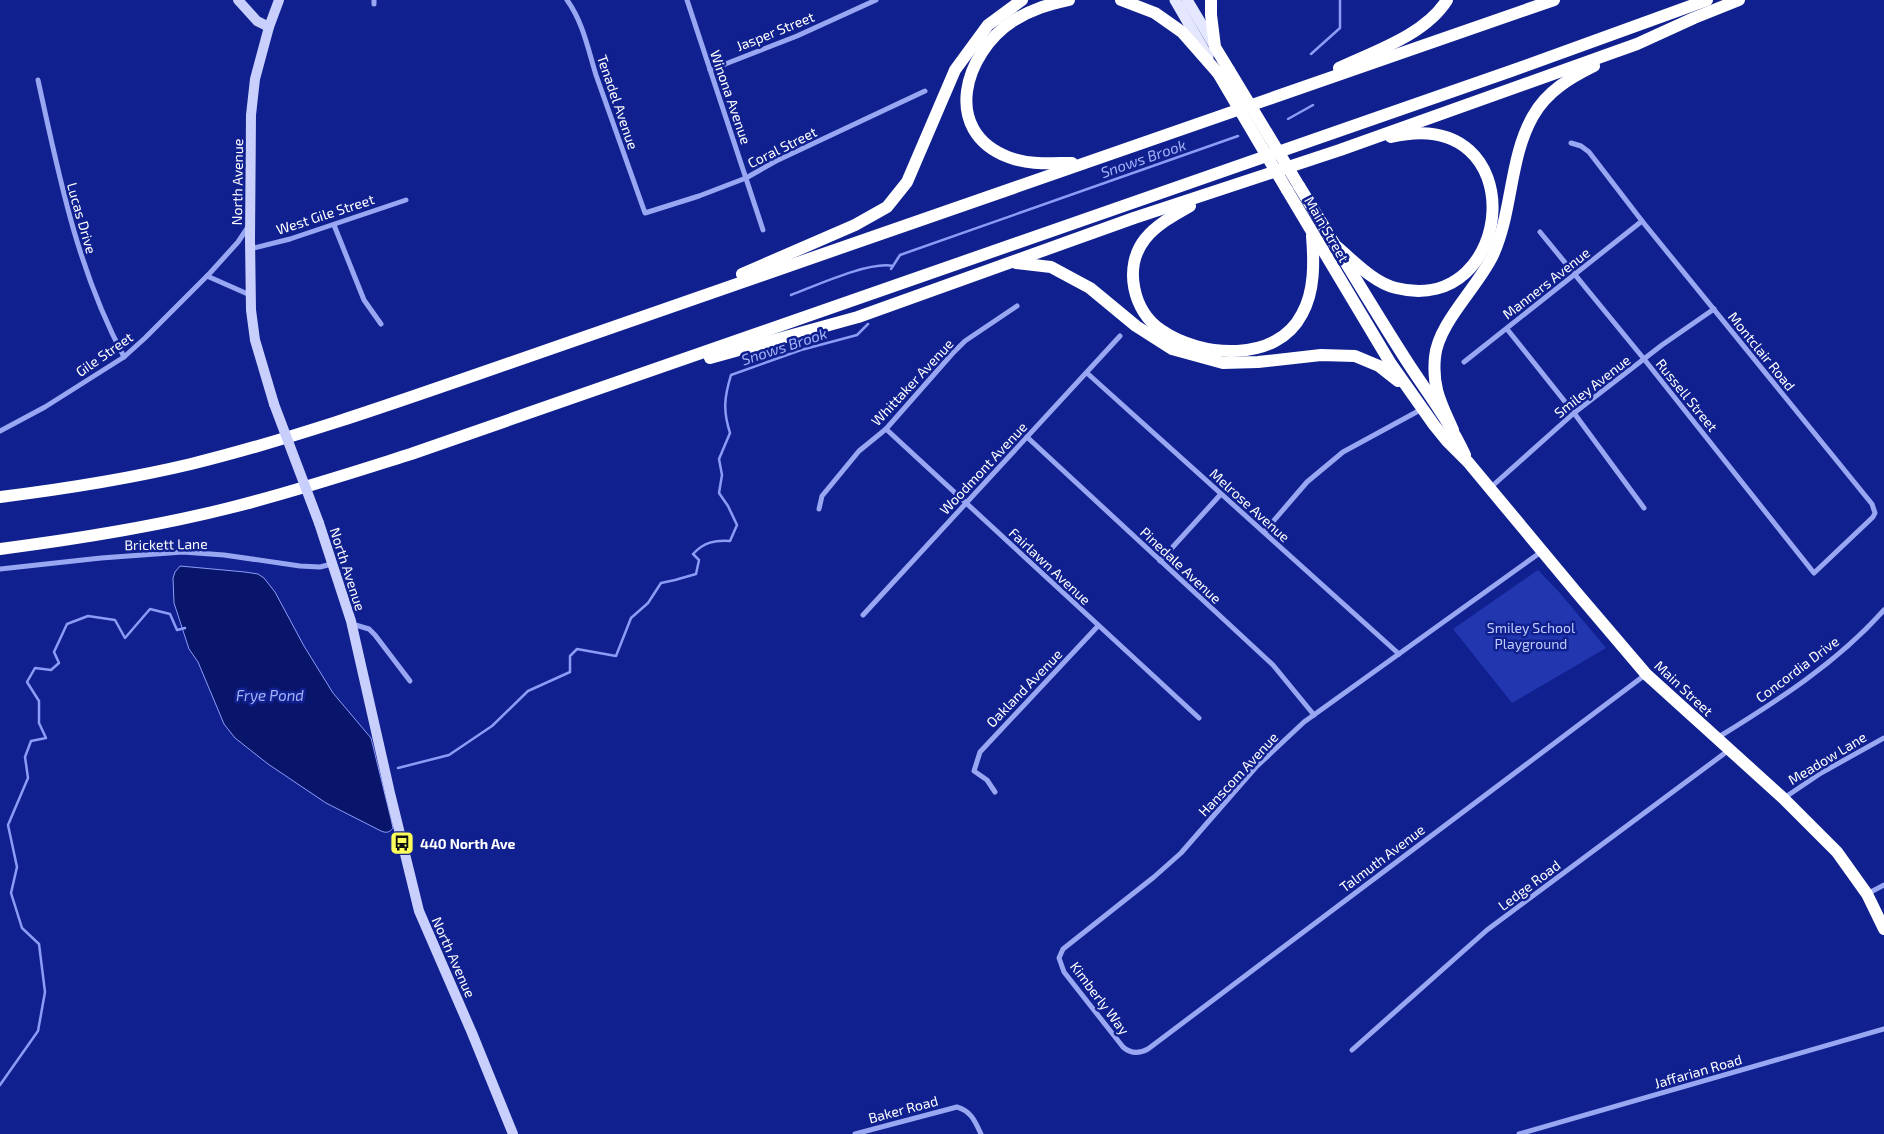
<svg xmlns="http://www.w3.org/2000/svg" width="1884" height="1134" font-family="'Exo 2',sans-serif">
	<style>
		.green { fill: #2136af }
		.water { fill: #09156b; stroke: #8b9cf7 }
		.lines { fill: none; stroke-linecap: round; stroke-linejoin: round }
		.stream { stroke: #8b9cf7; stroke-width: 2.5 }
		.street { stroke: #99a7f3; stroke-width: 5 }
		.secondary { stroke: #c8cffd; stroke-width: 10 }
		.primary { stroke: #e5e7ff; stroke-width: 11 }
		.highway { stroke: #fff; stroke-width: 12 }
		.secondary-bridge { stroke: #c8cffd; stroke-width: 10 }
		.highway-bridge { stroke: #fff; stroke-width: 12 }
		.labels { text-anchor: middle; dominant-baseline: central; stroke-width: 5; stroke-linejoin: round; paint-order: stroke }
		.street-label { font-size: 14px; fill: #fff; stroke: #10218f }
		.park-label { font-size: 14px; fill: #c1cafd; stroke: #10218f }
		.poi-label { font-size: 14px; font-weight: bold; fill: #fff; stroke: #10218f; text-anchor: start }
		.water-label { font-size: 15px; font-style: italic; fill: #a5b2fa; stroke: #10218f }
	</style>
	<rect width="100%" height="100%" fill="#10218f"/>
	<polygon class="green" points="1538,570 1559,592 1606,648 1512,703 1453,629"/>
	<path class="water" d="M180,566L245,572L258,574L264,578L275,592L304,646L333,693L371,738L391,819L393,828C389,833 386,833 381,831L326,803L268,764L235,738L224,724L198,662L189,649L174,603L173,578L175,572Z"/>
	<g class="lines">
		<g class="stream">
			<polyline points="1311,54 1340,28 1340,0"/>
			<polyline points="1288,119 1313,105"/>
			<polyline points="891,269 900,255 1238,136"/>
			<path d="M791,295C815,286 869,261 893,266"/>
			<path d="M398,768L449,755L492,726L528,691L570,672V656L577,649L616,656L631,618L648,603L661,583L675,580L696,574L699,560L693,554C704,542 715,540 730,541L737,525L728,506L719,493L722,475L719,459L730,433C723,411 724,398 731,375L801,350L857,335L868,324"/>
			<polyline points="0,1085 38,1031 45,992 39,944 22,928 11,893 17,867 8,825 28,778 25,757 31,741 46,738 39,723 39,701 27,682 35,668 51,670 59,663 54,652 67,624 88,616 115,620 125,638 150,609 170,614 177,630 185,628"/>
		</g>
		<g class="street">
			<path d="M567,0C583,22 588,49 596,75C612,121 629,167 645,213L699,196L746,178L776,161L925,91"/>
			<polyline points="687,0 763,230"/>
			<polyline points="374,4 374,0"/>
			<polyline points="710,70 797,36 876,0"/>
			<path d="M38,80C59,176 77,269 124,357"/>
			<polyline points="334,225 364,300 381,324"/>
			<polyline points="1540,232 1644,359 1814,573 1873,517 1875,513 1872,504 1642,221 1589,152 1581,146 1571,143"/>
			<polyline points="250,249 290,239 406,200"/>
			<polyline points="207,276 250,295"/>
			<polyline points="1507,329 1574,413 1644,508"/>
			<polyline points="1464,362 1642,221"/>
			<polyline points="1087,373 1399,654"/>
			<polyline points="886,429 1199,718"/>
			<polyline points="0,431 45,407 124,357 145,338 210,273 238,242 248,227"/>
			<polyline points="1027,437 1273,665 1314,715"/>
			<polyline points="1490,488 1574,413 1662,345 1714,309"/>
			<polyline points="819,509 822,496 859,451 886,429 952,354 965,341 1017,306"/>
			<polyline points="1264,532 1307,482 1343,452 1422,409"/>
			<path d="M1541,552L1304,722L1256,767L1181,853L1154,877L1063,949L1059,958L1064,972L1123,1047C1131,1054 1139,1054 1148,1049L1645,675"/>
			<polyline points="1160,561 1221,494"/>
			<polyline points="0,569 101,558 183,552 224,555 300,566 320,567 332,564"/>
			<polyline points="863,615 1120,336"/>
			<polyline points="352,624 369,629 375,635 410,681"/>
			<path d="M1717,738C1777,701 1837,663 1884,610"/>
			<polyline points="995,792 987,780 974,771 980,752 1098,626"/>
			<polyline points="1784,798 1821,773 1884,738"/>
			<polyline points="1867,894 1884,885"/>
			<polyline points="1352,1050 1487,930 1729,750"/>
			<path d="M855,1134L957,1107C971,1111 975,1121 981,1134"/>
			<polyline points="1519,1134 1884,1029"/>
		</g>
		<g class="secondary">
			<polyline points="238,0 257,21 269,27"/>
			<polyline points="274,404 255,340 251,310 250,239 251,115 255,79 269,27 279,0"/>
			<polyline points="319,523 351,621 390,793 419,911 472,1033 513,1134"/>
		</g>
		<g class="primary">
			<polyline points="1175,0 1208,57"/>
			<polyline points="1187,0 1214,45"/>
		</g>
		<g class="highway">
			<path d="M1069,0C1047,5 1032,9 1013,21C964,53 941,131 1008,157C1028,165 1051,163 1072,163"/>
			<polyline points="1121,0 1155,13 1182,32 1218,73"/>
			<polyline points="1211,0 1211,15 1215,47 1229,70"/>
			<path d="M1339,68C1375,51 1425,35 1447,0"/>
			<path d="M1299,186C1333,241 1366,297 1401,352C1422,386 1448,418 1465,455"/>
			<polyline points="1287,190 1391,364 1434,425 1447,441 1468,462 1577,593 1646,674 1783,798 1837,852 1867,894 1884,929"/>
			<path d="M1190,206C1174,215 1156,225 1145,239C1123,267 1133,311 1161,330C1201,358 1277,363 1302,314C1315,291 1314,261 1312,236"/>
			<path d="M1337,247C1354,261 1374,283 1396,288C1516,318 1535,103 1391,137"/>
			<polyline points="1016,263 1051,267 1090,288 1136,326 1172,349 1223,363 1258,362 1321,355 1355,356 1379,366 1398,381"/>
			<polyline points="742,274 855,225 887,207 907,182 955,70 988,25 1022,0"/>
			<polyline points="710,358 858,317 1134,218 1340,150 1637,44 1694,18 1739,0"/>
			<path d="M1453,430C1441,403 1432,388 1435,357C1438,323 1478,287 1493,255C1513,211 1509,158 1533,116C1547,91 1570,78 1594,66"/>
			<path d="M0,497C64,489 128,479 191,464C288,440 383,407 478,374L1554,0"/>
			<path d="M0,549C77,539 154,527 229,508C290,493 351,473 411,454L1511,71L1707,0"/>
		</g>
		<polyline class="secondary-bridge" points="274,404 319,523"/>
		<g class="highway-bridge">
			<polyline points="1229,70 1299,186"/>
			<polyline points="1218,73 1287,190"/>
		</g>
	</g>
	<defs>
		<g id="bus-square" transform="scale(1.25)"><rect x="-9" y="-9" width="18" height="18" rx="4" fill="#fdff5b" stroke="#10218f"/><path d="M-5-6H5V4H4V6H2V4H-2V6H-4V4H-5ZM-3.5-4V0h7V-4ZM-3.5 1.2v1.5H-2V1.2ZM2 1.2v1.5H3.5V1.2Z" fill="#111"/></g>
	</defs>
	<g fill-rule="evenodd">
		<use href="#bus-square" x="402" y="843"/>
	</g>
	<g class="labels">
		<g class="street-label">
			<text transform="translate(775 31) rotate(-22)">Jasper Street</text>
			<text transform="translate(731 97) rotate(71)">Winona Avenue</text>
			<text transform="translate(618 102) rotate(71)">Tenadel Avenue</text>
			<text transform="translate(782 147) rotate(-26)">Coral Street</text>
			<text transform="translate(237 182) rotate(-89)">North Avenue</text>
			<text transform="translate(325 214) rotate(-18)">West Gile Street</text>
			<text transform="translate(82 218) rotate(74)">Lucas Drive</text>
			<text transform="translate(1327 229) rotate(60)">Main Street</text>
			<text transform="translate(1546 283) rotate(-38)">Manners Avenue</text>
			<text transform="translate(1762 351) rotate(51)">Montclair Road</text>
			<text transform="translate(104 354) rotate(-35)">Gile Street</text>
			<text transform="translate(912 382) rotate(-47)">Whittaker Avenue</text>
			<text transform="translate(1592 386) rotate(-38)">Smiley Avenue</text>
			<text transform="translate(1687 395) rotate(51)">Russell Street</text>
			<text transform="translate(983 468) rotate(-47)">Woodmont Avenue</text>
			<text transform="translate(1250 505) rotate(42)">Melrose Avenue</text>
			<text transform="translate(166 544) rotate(-1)">Brickett Lane</text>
			<text transform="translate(1181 565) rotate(43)">Pinedale Avenue</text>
			<text transform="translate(1050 566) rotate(43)">Fairlawn Avenue</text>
			<text transform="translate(348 569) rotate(72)">North Avenue</text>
			<text transform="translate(1797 669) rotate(-37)">Concordia Drive</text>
			<text transform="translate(1024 688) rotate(-46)">Oakland Avenue</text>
			<text transform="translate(1684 688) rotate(43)">Main Street</text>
			<text transform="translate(1827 758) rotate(-31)">Meadow Lane</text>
			<text transform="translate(1238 774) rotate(-47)">Hanscom Avenue</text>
			<text transform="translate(1382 858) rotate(-37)">Talmuth Avenue</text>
			<text transform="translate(1529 885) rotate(-37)">Ledge Road</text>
			<text transform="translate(454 957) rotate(66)">North Avenue</text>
			<text transform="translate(1100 998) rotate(53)">Kimberly Way</text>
			<text transform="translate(1698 1071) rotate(-16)">Jaffarian Road</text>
			<text transform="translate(903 1109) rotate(-15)">Baker Road</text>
		</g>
		<g class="park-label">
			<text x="1531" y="627">Smiley School<tspan x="1531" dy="16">Playground</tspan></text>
		</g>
		<g class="poi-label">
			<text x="420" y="843">440 North Ave</text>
		</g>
		<g class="water-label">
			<text transform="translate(1143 158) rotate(-19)">Snows Brook</text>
			<text transform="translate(784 346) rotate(-18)">Snows Brook</text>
			<text x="270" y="695">Frye Pond</text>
		</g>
	</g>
</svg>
